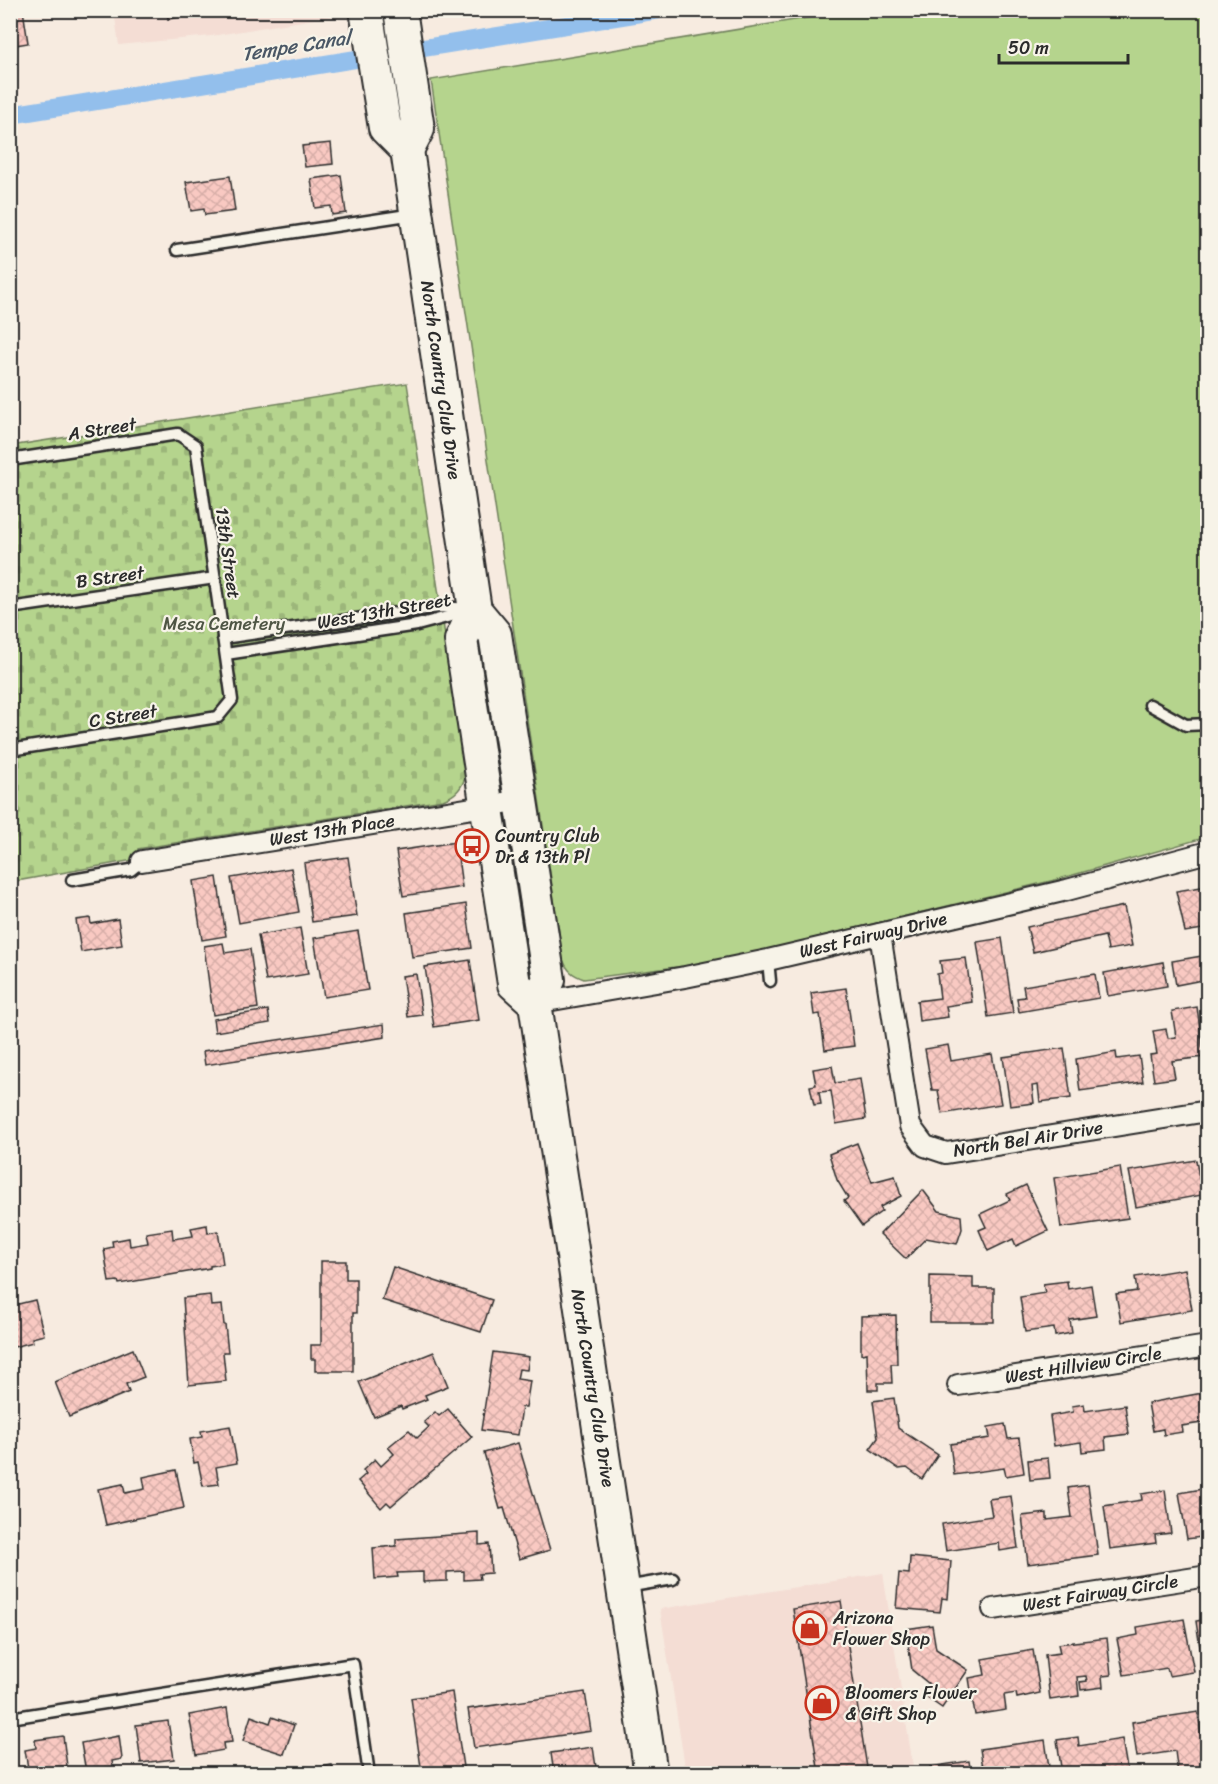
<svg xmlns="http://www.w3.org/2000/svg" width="1218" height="1784" font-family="Sriracha,sans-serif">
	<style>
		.built { fill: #f4ddd4 }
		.grass { fill: #b5d48d; stroke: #70805c; stroke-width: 1.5 }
		.cemetery { fill: url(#cemetery-stones); stroke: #70805c; stroke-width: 1.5 }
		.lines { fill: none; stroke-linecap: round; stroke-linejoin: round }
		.canal { stroke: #93bfec; stroke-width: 18 }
		.building { fill: url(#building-cross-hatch); stroke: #2b2b2b; stroke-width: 1.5 }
		.lane-casing { stroke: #2b2b2b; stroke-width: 15 }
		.street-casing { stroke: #2b2b2b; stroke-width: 24 }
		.primary-casing { stroke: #2b2b2b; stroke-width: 36 }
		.lane { stroke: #f7f3e8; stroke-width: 10 }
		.street { stroke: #f7f3e8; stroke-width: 20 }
		.primary { stroke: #f7f3e8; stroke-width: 32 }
		.labels { text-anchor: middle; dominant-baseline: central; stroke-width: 4.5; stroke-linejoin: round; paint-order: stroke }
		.street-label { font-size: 18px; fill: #2b2b2b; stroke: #f7f3e8 }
		.park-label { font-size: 18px; fill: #4e5544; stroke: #f7f3e8 }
		.poi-label { font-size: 18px; fill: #2b2b2b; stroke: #f7f3e8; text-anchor: start }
		.water-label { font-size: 20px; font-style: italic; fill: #4a5765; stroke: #f7f3e8 }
	</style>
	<defs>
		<pattern id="cemetery-stones" width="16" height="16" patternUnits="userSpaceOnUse" patternTransform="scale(1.5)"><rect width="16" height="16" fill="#b5d48d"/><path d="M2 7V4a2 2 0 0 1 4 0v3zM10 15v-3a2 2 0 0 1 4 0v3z" fill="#9cb67a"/></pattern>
		<pattern id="building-cross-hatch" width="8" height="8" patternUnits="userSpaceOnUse" patternTransform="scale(1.5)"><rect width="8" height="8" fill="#f9c9c2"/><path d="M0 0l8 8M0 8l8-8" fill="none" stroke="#d6ada7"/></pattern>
	</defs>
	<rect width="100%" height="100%" fill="#f7ebe0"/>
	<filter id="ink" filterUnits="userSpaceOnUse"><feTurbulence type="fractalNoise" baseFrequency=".0167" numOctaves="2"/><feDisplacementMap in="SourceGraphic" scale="12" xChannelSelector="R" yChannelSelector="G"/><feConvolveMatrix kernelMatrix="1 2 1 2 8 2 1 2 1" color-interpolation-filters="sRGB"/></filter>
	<g filter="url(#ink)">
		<g class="built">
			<polygon points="350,10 351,13 211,36 119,45 114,11"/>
			<polygon points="883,1573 914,1773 686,1773 660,1609"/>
		</g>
		<path class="grass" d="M849,11H1207V837L1059,879L740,956L699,964L584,979C573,975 567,971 563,959L431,80Z"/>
		<path class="cemetery" d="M407,383L466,775C462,788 456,795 443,800L138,849L139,859L11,882V446Z"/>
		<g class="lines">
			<polyline class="canal" points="10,115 659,10"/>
		</g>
		<g class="building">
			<polygon points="10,10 23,10 28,43 10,46"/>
			<polygon points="167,10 219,10 168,19"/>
			<polygon points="331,143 333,164 305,167 302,146"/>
			<polygon points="341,175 346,213 332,215 331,206 315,208 311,179"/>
			<polygon points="230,176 235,211 205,215 204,209 191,211 186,182"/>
			<polygon points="456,842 462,887 403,896 396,851"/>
			<polygon points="348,857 357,916 312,922 304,863"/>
			<polygon points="291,868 299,912 239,923 231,878"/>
			<polygon points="217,877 226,936 202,940 193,881"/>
			<polygon points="1208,886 1208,928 1185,932 1176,891"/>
			<polygon points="466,904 472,948 412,957 406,913"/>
			<polygon points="1124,906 1132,946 1108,950 1105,936 1033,952 1027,927"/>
			<polygon points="90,918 91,924 118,919 122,945 81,952 76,920"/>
			<polygon points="300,928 308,974 266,981 258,935"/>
			<polygon points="358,931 368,990 324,997 314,938"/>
			<polygon points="1002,938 1013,1013 988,1017 977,942"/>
			<polygon points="223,943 225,953 250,949 258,1008 213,1015 204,946"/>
			<polygon points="1208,955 1208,979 1176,985 1172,961"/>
			<polygon points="966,958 972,1002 946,1006 948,1017 919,1021 917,1001 940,998 937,974 942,973 940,961"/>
			<polygon points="470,960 479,1020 434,1027 425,967"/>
			<polygon points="1163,962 1167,986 1108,996 1104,973"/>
			<polygon points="416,974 422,1015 408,1017 402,976"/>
			<polygon points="1095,974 1099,998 1019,1012 1017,998 1025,997 1023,986"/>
			<polygon points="846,988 854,1046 825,1050 820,1014 814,1015 811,993"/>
			<polygon points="1197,1007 1204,1057 1172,1061 1175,1078 1154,1081 1150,1055 1157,1054 1153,1031 1166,1029 1168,1038 1176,1037 1172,1011"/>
			<polygon points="268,1010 270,1023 215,1032 213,1019"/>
			<polygon points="384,1024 385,1037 205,1065 203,1051"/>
			<polygon points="948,1045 951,1061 992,1054 1001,1104 942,1114 938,1090 932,1090 925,1049"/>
			<polygon points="1064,1048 1071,1098 1040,1102 1038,1085 1032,1086 1034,1103 1010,1106 1003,1057"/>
			<polygon points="1116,1052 1117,1059 1139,1056 1143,1082 1080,1091 1076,1059"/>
			<polygon points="832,1066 835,1083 860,1079 866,1119 836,1124 831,1091 819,1092 821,1104 814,1105 810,1086 816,1085 813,1069"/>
			<polygon points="857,1143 872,1182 895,1176 901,1196 880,1207 882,1211 862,1226 844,1201 848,1198 837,1180 829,1154"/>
			<polygon points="1208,1154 1208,1182 1203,1155"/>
			<polygon points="1196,1160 1202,1195 1136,1207 1129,1171"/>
			<polygon points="1120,1167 1128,1218 1061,1228 1054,1178"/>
			<polygon points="1026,1185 1048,1231 1016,1246 1013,1239 988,1251 979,1230 986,1227 980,1214 1010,1200 1007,1194"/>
			<polygon points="923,1190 939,1211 961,1216 962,1229 957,1244 926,1238 906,1259 880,1234"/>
			<polygon points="207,1225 208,1233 218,1231 223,1264 210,1266 210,1268 119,1284 118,1281 109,1282 104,1249 113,1247 112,1241 129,1238 130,1246 148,1243 146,1233 172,1229 173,1239 193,1236 191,1228"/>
			<polygon points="321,1261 346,1261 346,1279 356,1279 356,1313 353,1313 353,1371 315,1371 315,1359 311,1359 311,1345 321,1345"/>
			<polygon points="393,1267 492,1300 481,1332 382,1300"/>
			<polygon points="1185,1269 1192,1310 1121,1322 1116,1294 1137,1291 1135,1277"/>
			<polygon points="930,1276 973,1277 973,1288 994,1288 994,1322 930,1322"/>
			<polygon points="1067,1281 1068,1289 1091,1285 1096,1316 1070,1320 1072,1333 1055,1336 1054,1328 1025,1332 1020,1297 1045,1293 1043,1284"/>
			<polygon points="210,1295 211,1306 222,1305 224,1325 225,1325 228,1352 223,1352 226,1381 189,1385 183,1298"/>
			<polygon points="35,1300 44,1335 32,1338 33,1342 10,1348 10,1306"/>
			<polygon points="896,1315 897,1364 891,1364 892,1383 878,1383 878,1390 868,1390 867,1353 861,1354 861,1316"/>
			<polygon points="133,1349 144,1377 126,1384 129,1392 69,1417 55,1382"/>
			<polygon points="434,1352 448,1386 425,1395 427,1399 402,1409 401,1406 374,1417 359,1382"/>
			<polygon points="493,1352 529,1357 527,1370 519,1369 517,1379 530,1381 526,1407 522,1407 518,1435 481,1430"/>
			<polygon points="1208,1392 1208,1422 1182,1426 1183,1432 1164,1435 1163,1429 1153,1431 1148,1403"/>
			<polygon points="894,1398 898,1428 938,1455 922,1479 907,1468 899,1469 870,1449 878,1438 873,1401"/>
			<polygon points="1084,1404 1085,1411 1125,1405 1129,1434 1105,1437 1106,1449 1082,1452 1081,1442 1054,1446 1050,1416 1073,1412 1072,1406"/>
			<polygon points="448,1409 472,1437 391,1506 387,1502 381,1508 358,1481 366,1474 363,1470 375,1459 381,1466 394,1454 388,1447 409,1430 417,1438 429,1427 424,1422 435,1412 439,1416"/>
			<polygon points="1005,1424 1008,1439 1019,1438 1024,1473 1006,1476 1004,1468 954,1475 950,1444 990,1438 988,1427"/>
			<polygon points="230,1426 237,1463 216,1467 219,1484 203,1486 198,1462 194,1463 190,1439 202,1437 201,1431"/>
			<polygon points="518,1443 550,1550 519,1559 504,1508 500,1509 484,1453"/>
			<polygon points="1048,1458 1050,1478 1030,1480 1028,1460"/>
			<polygon points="176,1470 184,1508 106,1525 98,1489 123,1484 125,1493 145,1489 143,1477"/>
			<polygon points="1088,1485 1098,1555 1028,1564 1022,1516 1047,1513 1047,1520 1072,1517 1068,1488"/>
			<polygon points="1208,1488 1208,1536 1187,1539 1179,1493"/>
			<polygon points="1165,1490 1171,1533 1155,1535 1156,1543 1110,1549 1104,1506 1142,1500 1141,1494"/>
			<polygon points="1011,1496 1018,1548 1000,1551 999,1543 946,1551 942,1524 992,1516 989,1499"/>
			<polygon points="479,1533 479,1545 489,1544 491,1573 479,1574 480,1579 464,1580 464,1571 447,1572 447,1581 423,1582 423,1572 397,1573 398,1577 375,1579 373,1548 396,1546 396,1539"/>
			<polygon points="910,1557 951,1561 948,1599 942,1598 940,1612 896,1608 899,1573 909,1574"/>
			<polygon points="841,1601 868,1774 819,1774 793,1609"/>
			<polygon points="1184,1619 1194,1672 1169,1676 1167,1668 1124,1675 1117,1639 1138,1635 1137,1627"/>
			<polygon points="1208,1619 1208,1666 1203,1667 1196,1621"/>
			<polygon points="932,1625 936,1649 968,1670 942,1708 923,1695 929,1684 912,1670 906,1629"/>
			<polygon points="1107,1638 1111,1675 1102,1676 1103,1687 1081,1690 1080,1682 1087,1681 1086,1676 1077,1677 1079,1696 1050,1700 1045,1655 1060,1653 1058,1644"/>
			<polygon points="1033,1650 1040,1693 1017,1698 1016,1693 1004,1695 1006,1710 975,1715 969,1678 985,1675 982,1659"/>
			<polygon points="452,1692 464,1774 422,1774 411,1698"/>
			<polygon points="585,1692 591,1731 474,1748 468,1709"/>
			<polygon points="227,1708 232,1742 223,1743 224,1750 196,1755 189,1715"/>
			<polygon points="1198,1712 1206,1771 1178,1774 1175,1751 1137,1757 1132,1722"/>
			<polygon points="251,1716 270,1723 272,1717 294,1725 284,1754 243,1741"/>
			<polygon points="168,1721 174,1759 141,1763 136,1725"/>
			<polygon points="63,1736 67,1766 58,1767 59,1774 29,1774 25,1750 36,1748 35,1740"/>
			<polygon points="119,1736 122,1759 112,1761 113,1767 86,1772 81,1743"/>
			<polygon points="1078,1737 1079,1746 1122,1739 1128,1774 1062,1774 1057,1740"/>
			<polygon points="1045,1740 1050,1774 984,1774 980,1749"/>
			<polygon points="593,1747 597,1774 554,1774 551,1753"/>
			<polygon points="969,1761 971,1774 931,1774 930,1767"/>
			<polygon points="332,1765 333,1774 302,1774 302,1771"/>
		</g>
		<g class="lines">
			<g class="lane-casing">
				<g id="lane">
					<polyline points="177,250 414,214"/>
					<polyline points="10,460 178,434 196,446 232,700 218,717 10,750"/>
					<polyline points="10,608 215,578"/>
					<polyline points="223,638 439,607 471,609"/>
					<polyline points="226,654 417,625 466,612"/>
					<polyline points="1150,705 1186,725 1208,724"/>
					<polyline points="72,880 131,870 142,861"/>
					<polyline points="768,960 770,981"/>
					<polyline points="626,1587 673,1579"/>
					<polyline points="10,1718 353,1664 369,1774"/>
				</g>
			</g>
			<g class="street-casing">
				<g id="street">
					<polyline points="142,861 522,800"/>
					<polyline points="880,934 910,1126 925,1146 946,1153 1208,1111"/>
					<polyline points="535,1003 685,977 768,960 1067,890 1208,852"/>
					<polyline points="958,1385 1208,1346"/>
					<polyline points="993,1609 1208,1576"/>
				</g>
			</g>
			<g class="primary-casing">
				<g id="primary">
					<polyline points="366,10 385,128 407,150 475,610 495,634 549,980 535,1003 651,1774"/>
					<polyline points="400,10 418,129 407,150"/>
					<polyline points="475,610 461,640 514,984 535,1003"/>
				</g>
			</g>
			<use href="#lane" class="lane"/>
			<use href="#street" class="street"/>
			<use href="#primary" class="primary"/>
		</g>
	</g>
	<defs>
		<g id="bus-ring" transform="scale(1.725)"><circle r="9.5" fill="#f7f3e8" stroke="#c8321e" stroke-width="1.5"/><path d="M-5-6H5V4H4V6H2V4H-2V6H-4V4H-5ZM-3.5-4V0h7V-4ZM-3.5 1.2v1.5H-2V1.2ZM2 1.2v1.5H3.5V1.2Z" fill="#c8321e"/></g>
		<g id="shop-ring" transform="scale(1.725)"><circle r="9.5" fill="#f7f3e8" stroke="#c8321e" stroke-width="1.5"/><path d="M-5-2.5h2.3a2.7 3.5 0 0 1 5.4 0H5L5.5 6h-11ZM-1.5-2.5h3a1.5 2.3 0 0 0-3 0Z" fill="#c8321e"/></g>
	</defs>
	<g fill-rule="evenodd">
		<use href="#bus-ring" x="472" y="846"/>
		<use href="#shop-ring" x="810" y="1628"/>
		<use href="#shop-ring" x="822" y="1703"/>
	</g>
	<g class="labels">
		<g class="street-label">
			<text transform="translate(441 380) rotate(82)">North Country Club Drive</text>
			<text transform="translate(102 429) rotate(-9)">A Street</text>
			<text transform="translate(228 553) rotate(82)">13th Street</text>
			<text transform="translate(110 577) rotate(-8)">B Street</text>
			<text transform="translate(384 611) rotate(-10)">West 13th Street</text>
			<text transform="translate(123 716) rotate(-9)">C Street</text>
			<text transform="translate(332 830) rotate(-9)">West 13th Place</text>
			<text transform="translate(873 935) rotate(-13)">West Fairway Drive</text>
			<text transform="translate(1028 1139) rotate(-9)">North Bel Air Drive</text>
			<text transform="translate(1083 1365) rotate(-9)">West Hillview Circle</text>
			<text transform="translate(593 1388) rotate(81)">North Country Club Drive</text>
			<text transform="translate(1100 1593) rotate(-9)">West Fairway Circle</text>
		</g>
		<g class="park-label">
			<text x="224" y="624">Mesa Cemetery</text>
		</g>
		<g class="poi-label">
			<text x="495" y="836">Country Club<tspan x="495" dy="21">Dr &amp; 13th Pl</tspan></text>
			<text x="833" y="1618">Arizona<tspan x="833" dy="21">Flower Shop</tspan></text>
			<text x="845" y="1693">Bloomers Flower<tspan x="845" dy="21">&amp; Gift Shop</tspan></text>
		</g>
		<g class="water-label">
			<text transform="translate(296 46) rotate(-9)">Tempe Canal</text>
		</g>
	</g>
	<rect width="1218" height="1784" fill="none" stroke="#f7f3e8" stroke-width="36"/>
	<rect x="18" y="18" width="1182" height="1748" fill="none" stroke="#2b2b2b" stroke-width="2" filter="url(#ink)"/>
	<path d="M999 54v9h129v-9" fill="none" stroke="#2b2b2b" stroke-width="3"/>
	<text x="1008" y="54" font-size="18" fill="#2b2b2b" stroke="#f7f3e8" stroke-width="4.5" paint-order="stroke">50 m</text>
</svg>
